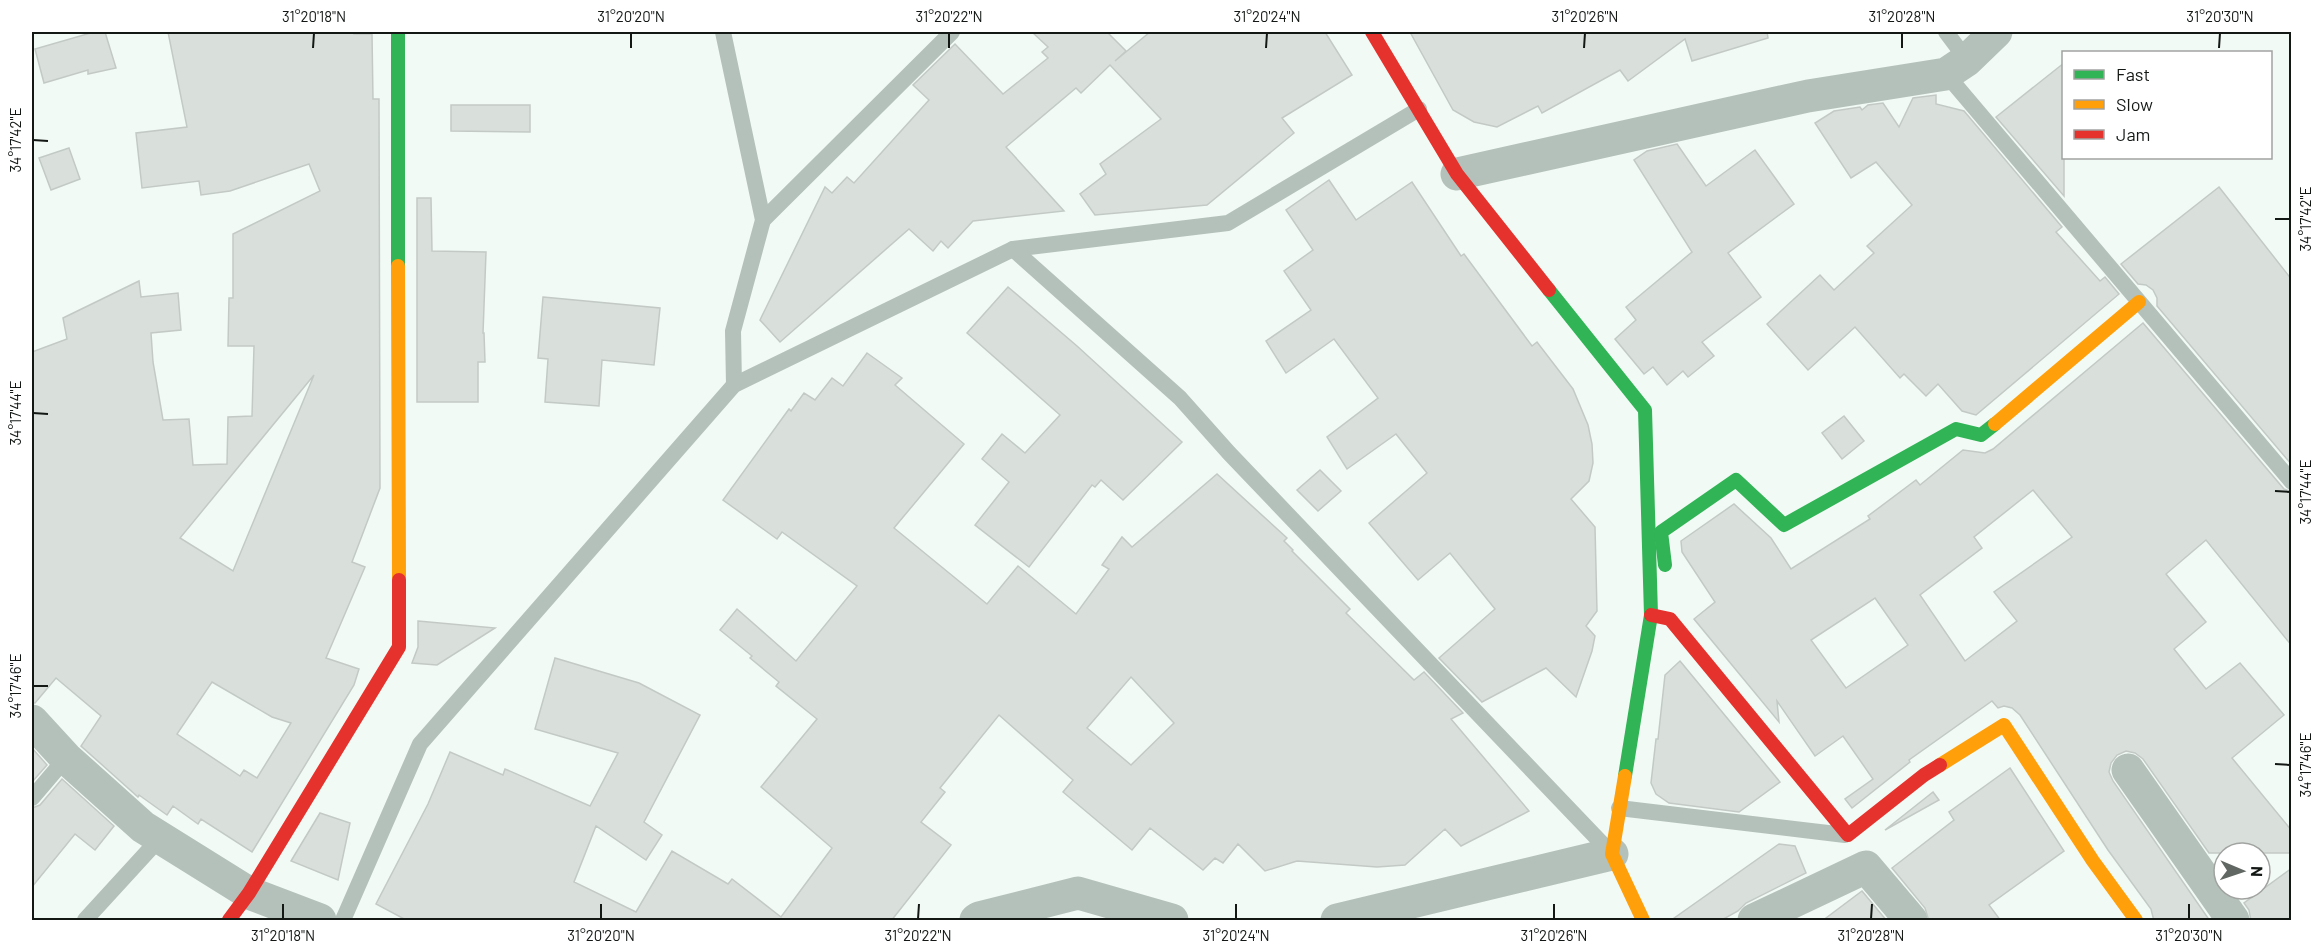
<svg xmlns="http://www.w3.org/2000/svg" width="2323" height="952" font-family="Barlow,sans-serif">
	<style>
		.building { fill: #d9e0dc; stroke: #c3cac6; stroke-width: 1.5; fill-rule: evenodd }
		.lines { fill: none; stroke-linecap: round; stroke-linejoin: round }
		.lane { stroke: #b4c1ba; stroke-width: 16 }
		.street { stroke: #b4c1ba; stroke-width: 33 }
		.fast { stroke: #30b455; stroke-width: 14 }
		.slow { stroke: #ff9f0a; stroke-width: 14 }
		.jam { stroke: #e5322d; stroke-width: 14 }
		.ticks { fill: none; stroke: #131815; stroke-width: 2 }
		.neatline { fill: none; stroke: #131815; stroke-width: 2 }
		.ticks-label { font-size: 15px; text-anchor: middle; fill: #131815 }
	</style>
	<rect width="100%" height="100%" fill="#f2faf5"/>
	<g class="building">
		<polygon points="94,32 105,32 116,68 88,74 88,70 44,83 35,49"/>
		<path d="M168,32H354V34H372L373,99H379L380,488L352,562L365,567L326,658L359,669L354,685L252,852L201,819L198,824L173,806L167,815L139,795L138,797L81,746L101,716L56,678L35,703H32V352L67,339L63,318L139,281L141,297L178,293L181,330L151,333L153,362L163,420L189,419L193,465L227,464L228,417L252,416L254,346H228L229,298H233V234L320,191L309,164L230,191L201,195L199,181L142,188L136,133L187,127ZM314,375L233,571L180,538ZM212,682L272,717L291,723L257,778L244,770L240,776L177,734Z"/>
		<polygon points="1032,32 1107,32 1126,51 1115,61 1150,32 1325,32 1352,75 1282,118 1294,133 1207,205 1095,215 1080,194 1106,174 1100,164 1161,119 1110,65 1081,93 1076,88 1006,147 1064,211 973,221 948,248 941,241 933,251 909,229 780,342 760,320 825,187 832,193 847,177 854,183 929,100 913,85 955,44 1003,94 1048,58 1042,52 1048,47"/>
		<polygon points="1410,32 1767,32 1768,38 1692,61 1685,39 1628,81 1620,70 1542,113 1538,106 1497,127 1474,122 1453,110"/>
		<polygon points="2064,63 2064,196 1996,117"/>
		<polygon points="1936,95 1936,104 1964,111 2062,227 2056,232 2100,281 2105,277 2119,294 1976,415 1962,411 1938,384 1926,396 1904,374 1900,378 1855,327 1808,370 1767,324 1820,275 1834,290 1874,253 1867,246 1912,205 1876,162 1851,178 1815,123 1834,111 1860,107 1862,110 1868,105 1883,103 1899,127 1913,98"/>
		<polygon points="451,105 530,105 530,132 451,131"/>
		<polygon points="1677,144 1706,186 1755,150 1794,204 1728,253 1761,297 1702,342 1714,356 1688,377 1683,371 1667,385 1653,367 1644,374 1615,339 1636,320 1626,307 1692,252 1634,160 1647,151"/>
		<polygon points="69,148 80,179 51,190 39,158"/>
		<polygon points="1329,180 1356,220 1412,182 1461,256 1464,254 1532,346 1537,342 1573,389 1588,425 1592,444 1593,463 1589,481 1571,499 1595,527 1597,611 1586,626 1595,636 1592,651 1576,697 1546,668 1482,702 1439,658 1495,609 1450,553 1418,580 1369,523 1427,473 1396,434 1347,469 1327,437 1378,398 1334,339 1286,373 1266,341 1311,310 1284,271 1313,250 1286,210"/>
		<polygon points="2219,187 2292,280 2292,465 2157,306 2157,298 2153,290 2146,285 2138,284 2121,264"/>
		<polygon points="417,198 431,198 432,251 486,252 483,333 484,333 485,362 478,362 478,402 417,402"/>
		<polygon points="1008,287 1077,346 1182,442 1123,500 1101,480 1095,487 1092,485 1029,567 975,525 1009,482 982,459 1002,434 1025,453 1060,415 967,333"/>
		<polygon points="543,297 660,308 654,365 602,360 599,406 545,402 548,359 538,358"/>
		<path d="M2143,323L2284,489L2292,492V646L2206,540L2166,574L2206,622L2174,649L2206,689L2240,663L2284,715L2232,758L2292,831V853H2209L2143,759L2135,753L2126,751L2117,755L2111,763L2109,772L2113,781L2210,921H2154L2151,909L2108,850L2020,715L2012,708L2004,706L1998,708L1992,701L1909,760L1910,762L1852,808L1845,799L1873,779L1843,736L1815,756L1777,701L1779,722L1694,619L1715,602L1682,552L1681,541L1734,504L1771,538L1791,569L1870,519L1868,516L1916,480L1920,485L1963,450L1985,453L1993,449ZM2033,490L2072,537L1994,592L2017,621L1965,661L1920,595L1982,548L1974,537ZM1875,598L1908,645L1846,688L1811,640Z"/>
		<path d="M867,353L902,378L895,385L964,444L894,528L987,604L1018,566L1076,614L1109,569L1102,565L1122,537L1132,547L1217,474L1287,538L1284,541L1293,550L1292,551L1350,609L1346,613L1414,680L1424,672L1463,713L1451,719L1529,811L1461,846L1445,829L1405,865L1377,867L1297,861L1265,871L1238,844L1223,863L1215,858L1203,870L1150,828L1132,850L1063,792L1073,780L999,715L940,788L945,792L921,822L951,845L891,921H408L376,904L428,804L450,752L503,775L505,769L590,806L618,753L535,729L555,658L639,683L700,715L644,822L662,835L646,860L596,826L574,882L636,912L672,851L728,884L732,879L781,917L832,848L761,787L817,719L776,686L779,682L750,658L752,656L720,630L737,609L796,661L857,586L782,532L777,539L723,500L789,409L791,411L804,393L815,400L832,378L843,386ZM1131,677L1174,723L1131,765L1087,728Z"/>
		<polygon points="1844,416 1864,441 1842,459 1822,433"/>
		<polygon points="1320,470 1341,491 1318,511 1297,490"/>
		<polygon points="418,621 495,628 437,665 412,663 418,647"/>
		<polygon points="1680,661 1780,782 1739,812 1669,803 1656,794 1651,783 1656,739 1658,739 1665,675"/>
		<polygon points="32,748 47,765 32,782"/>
		<polygon points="2010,768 2064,851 1989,905 2001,921 1929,921 1925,908 1892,868 1954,820 1949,812"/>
		<polygon points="62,779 114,826 95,850 75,834 32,887 32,808 40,805"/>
		<polygon points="1933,792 1939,800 1885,830"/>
		<polygon points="320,813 350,823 338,880 291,861"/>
		<polygon points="1779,844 1795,846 1806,873 1746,903 1738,911 1720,921 1670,921"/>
		<polygon points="2292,868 2292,921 2251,921 2249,910 2244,903"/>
		<polygon points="1862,891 1887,921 1822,921"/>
	</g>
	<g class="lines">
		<g class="lane">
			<polyline points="723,32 763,220 733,331 734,385"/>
			<polyline points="1946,32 1967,60"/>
			<polyline points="1946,74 2292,482"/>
			<polyline points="763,220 952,32"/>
			<polyline points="1013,249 1180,398 1229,453 1612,854"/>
			<polyline points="32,798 66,758"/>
			<polyline points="1619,808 1845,835"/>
			<polyline points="85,920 161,837"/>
			<polyline points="343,920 420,744 734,385 1013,249 1228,223 1419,109"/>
		</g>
		<g class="street">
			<polyline points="1457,174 1808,96 1946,74 1967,60 1996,32"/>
			<polyline points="32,721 66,758 143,827 249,893 320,920"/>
			<polyline points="2128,770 2233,920"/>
			<polyline points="976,920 979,918 1078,893 1172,920"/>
			<polyline points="1337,920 1612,854"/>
			<polyline points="1754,920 1866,867 1911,920"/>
		</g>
		<g class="fast">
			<polyline points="398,32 398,266"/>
			<polyline points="1549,290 1645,410 1651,615 1625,776"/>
			<polyline points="1665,565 1661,532 1736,480 1784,525 1956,429 1981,435 1995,424"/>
		</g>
		<g class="slow">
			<polyline points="398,266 399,580"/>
			<polyline points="1995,424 2139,302"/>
			<polyline points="1940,765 2004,725 2093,861 2136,920"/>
			<polyline points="1625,776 1612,854 1643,920"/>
		</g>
		<g class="jam">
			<polyline points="1372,32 1457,174 1549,290"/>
			<polyline points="1651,615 1670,619 1848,835 1924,775 1940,765"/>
			<polyline points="229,920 249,893 399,647 399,580"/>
		</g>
	</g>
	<path class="ticks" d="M313,48L314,33M631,48V33M949,48V33M1266,48L1267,33M1584,48L1585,33M1902,48V33M2219,48L2220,33M33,140L48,141M2275,219H2290M33,413L48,414M2275,491L2290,492M33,686H48M2275,764L2290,765M283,919V904M601,919V904M918,919L919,904M1236,919V904M1554,919V904M1871,919L1872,904M2189,919V904"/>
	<rect width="2323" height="952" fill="none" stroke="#ffffff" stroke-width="66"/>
	<rect x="2062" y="51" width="210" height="108" fill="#ffffff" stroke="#a1a3a1" stroke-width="1.5"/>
	<rect x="2074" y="70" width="30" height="9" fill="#30b455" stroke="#a1a3a1" stroke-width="1.5"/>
	<text x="2116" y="81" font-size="18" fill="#131815">Fast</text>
	<rect x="2074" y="100" width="30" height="9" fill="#ff9f0a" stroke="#a1a3a1" stroke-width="1.5"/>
	<text x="2116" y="111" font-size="18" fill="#131815">Slow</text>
	<rect x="2074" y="130" width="30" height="9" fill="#e5322d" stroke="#a1a3a1" stroke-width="1.5"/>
	<text x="2116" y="141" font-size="18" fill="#131815">Jam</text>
	<g transform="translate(2242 871) rotate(92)"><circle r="28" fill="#ffffff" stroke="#a1a3a1" stroke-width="1.5"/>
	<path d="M0-4.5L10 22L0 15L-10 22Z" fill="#616763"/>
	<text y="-9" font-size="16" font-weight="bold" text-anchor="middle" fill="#131815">N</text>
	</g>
	<rect x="33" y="33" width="2257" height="886" class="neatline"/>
	<g class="ticks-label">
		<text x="314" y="22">31°20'18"N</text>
		<text x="631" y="22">31°20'20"N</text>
		<text x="949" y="22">31°20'22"N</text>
		<text x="1267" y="22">31°20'24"N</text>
		<text x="1585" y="22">31°20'26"N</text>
		<text x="1902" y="22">31°20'28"N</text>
		<text x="2220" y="22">31°20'30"N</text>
		<text transform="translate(16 140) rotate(-90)" y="5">34°17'42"E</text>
		<text transform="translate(2306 219) rotate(-90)" y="5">34°17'42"E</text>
		<text transform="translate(16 413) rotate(-90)" y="5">34°17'44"E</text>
		<text transform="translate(2306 492) rotate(-90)" y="5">34°17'44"E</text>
		<text transform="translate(16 686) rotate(-90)" y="5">34°17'46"E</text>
		<text transform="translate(2306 765) rotate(-90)" y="5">34°17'46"E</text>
		<text x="283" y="941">31°20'18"N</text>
		<text x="601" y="941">31°20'20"N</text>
		<text x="918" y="941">31°20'22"N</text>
		<text x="1236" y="941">31°20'24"N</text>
		<text x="1554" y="941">31°20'26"N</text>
		<text x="1871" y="941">31°20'28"N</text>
		<text x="2189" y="941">31°20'30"N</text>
	</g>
</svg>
